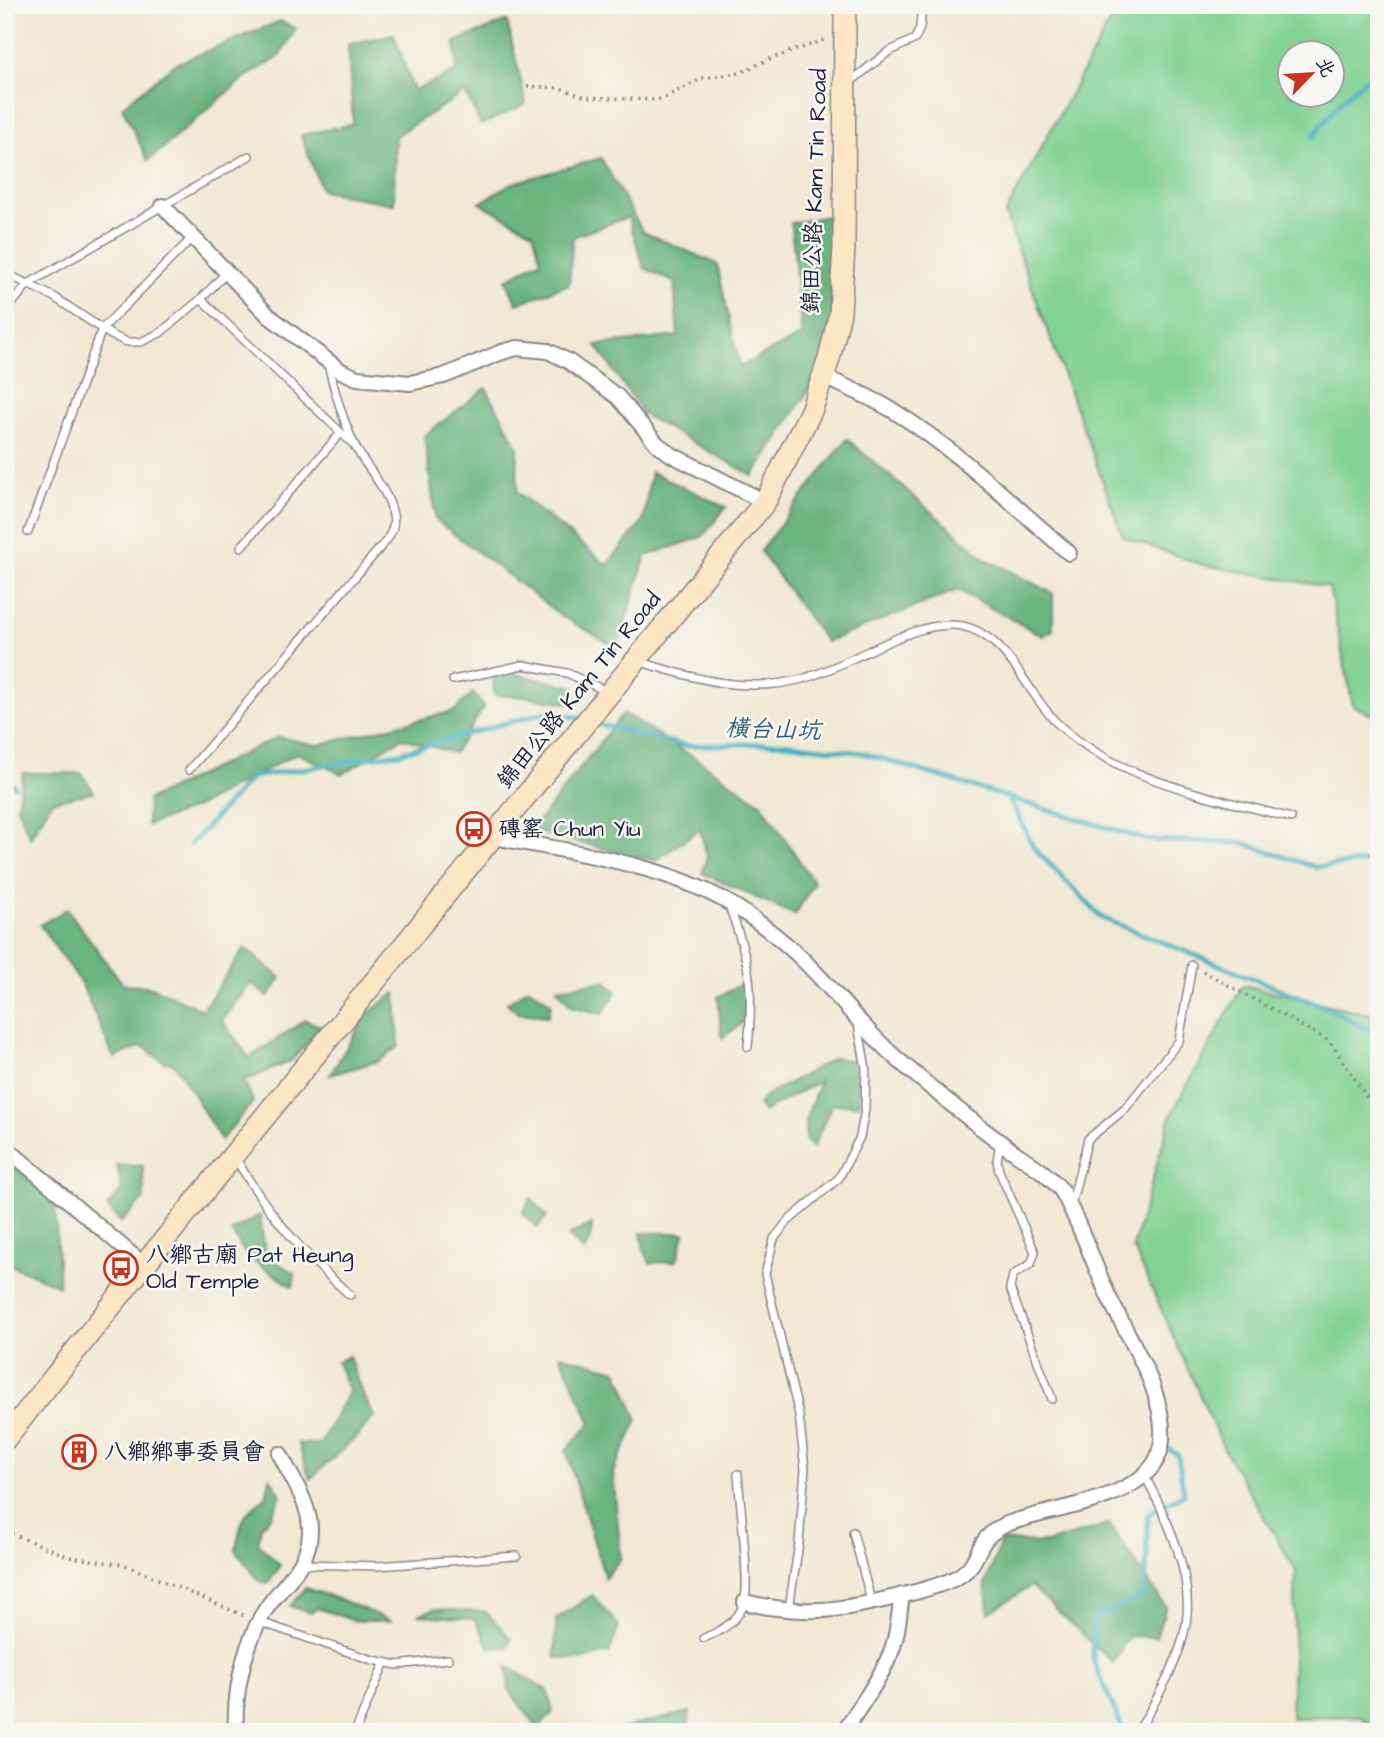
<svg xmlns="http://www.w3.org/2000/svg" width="1384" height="1737" font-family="'Architects Daughter','LXGW WenKai TC',sans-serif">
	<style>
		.green { fill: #83d293; stroke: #527a67; stroke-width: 2; fill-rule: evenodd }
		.forest { fill: #6ab47d; stroke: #466b5c; stroke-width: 2 }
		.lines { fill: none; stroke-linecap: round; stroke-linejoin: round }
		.stream { stroke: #44b1c1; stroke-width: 5 }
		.service-casing { stroke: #898586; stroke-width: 10 }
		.minor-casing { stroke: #898586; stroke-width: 18 }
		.secondary-casing { stroke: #898586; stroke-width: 24 }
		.path { stroke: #898586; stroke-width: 3.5; stroke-dasharray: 2 5; stroke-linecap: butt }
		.service { stroke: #fff; stroke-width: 7 }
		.minor { stroke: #fff; stroke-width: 14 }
		.secondary { stroke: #fce6c4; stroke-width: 21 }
		.labels { text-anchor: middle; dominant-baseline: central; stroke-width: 5; stroke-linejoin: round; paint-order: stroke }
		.street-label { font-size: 23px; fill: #22223b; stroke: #f6f6f2 }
		.poi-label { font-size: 23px; fill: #22223b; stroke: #f6f6f2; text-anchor: start }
		.water-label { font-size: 24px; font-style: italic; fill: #305b71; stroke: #f6f6f2 }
	</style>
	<rect width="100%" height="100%" fill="#f6f6f2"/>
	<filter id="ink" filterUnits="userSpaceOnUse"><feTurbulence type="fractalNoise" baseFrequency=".0143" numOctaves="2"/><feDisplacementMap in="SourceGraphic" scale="14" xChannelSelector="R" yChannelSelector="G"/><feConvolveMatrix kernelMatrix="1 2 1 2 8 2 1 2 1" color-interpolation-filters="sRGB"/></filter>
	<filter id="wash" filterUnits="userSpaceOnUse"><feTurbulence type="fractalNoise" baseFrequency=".00686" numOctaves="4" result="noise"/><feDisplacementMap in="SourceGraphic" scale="28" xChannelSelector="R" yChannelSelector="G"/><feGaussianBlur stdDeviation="1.57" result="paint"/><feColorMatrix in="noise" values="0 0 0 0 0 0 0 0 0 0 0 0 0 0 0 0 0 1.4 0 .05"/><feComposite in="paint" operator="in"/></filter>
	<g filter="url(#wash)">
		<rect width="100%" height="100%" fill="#f0e8d2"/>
		<g class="green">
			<path d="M1119,5H1379V719L1353,705L1329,587L1203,565L1123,537L1005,214ZM1290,52H1332V94H1290Z"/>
			<polygon points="1243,985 1379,1016 1379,1732 1359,1716 1291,1718 1296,1571 1224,1449 1133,1247 1171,1115"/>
		</g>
		<g class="forest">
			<polygon points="280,21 296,29 278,58 244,78 148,161 122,107 175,64"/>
			<polygon points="507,21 526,104 481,125 465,92 395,136 394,204 322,191 301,135 353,124 348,44 394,34 414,91 457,71 455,42"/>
			<polygon points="601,158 643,232 717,264 740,367 802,335 791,223 829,216 846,288 814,382 753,476 644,415 596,345 678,336 674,282 644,268 628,217 573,237 569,284 517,304 506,280 541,260 533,232 480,203 510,184"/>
			<polygon points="486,388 518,447 517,492 607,565 643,521 651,472 726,507 702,537 646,556 617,648 560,615 436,520 424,436"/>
			<polygon points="847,439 987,560 1053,593 1053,630 1043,636 958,590 826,642 760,551"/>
			<polygon points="493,669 574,687 575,704 529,697 494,695"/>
			<polygon points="473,693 484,707 454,753 402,738 342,774 297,753 195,808 147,825 148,800 278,737 318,745 454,711"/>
			<polygon points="623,713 703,763 762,804 814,883 795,915 702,873 707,857 700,829 655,861 531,831"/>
			<polygon points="23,773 81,773 94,792 52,801 30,838 17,807"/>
			<polygon points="67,909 123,984 152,987 202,1010 245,948 281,978 268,997 251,983 222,1020 249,1058 305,1020 322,1027 291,1061 245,1081 253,1102 221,1140 175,1064 163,1061 142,1046 114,1058 82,985 40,925"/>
			<polygon points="605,981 617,991 602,1014 571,1006 557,988"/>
			<polygon points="745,982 745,1021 722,1038 718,997"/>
			<polygon points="529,988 551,1003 548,1016 518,1013 507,1003"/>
			<polygon points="396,993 399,1046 378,1061 330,1075 367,1014"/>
			<polygon points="834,1058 854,1061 858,1084 859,1105 832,1104 813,1147 806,1141 805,1121 820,1081 763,1112 758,1105 765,1096"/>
			<polygon points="9,1162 55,1202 59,1286 5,1263 5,1175"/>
			<polygon points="117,1165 143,1166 144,1199 121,1222 107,1207 122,1190"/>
			<polygon points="531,1198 547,1216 537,1228 523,1213"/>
			<polygon points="260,1215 265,1254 295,1274 293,1287 247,1256 231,1231"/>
			<polygon points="592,1224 591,1239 584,1251 568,1236"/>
			<polygon points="641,1233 684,1233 677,1261 650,1263 644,1250"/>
			<polygon points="560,1355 617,1370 638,1420 613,1472 621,1558 605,1578 566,1450 591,1423"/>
			<polygon points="349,1356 361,1391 374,1416 358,1435 310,1479 298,1443 320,1444 349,1391 337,1362"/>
			<path d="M270,1477L281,1495L272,1515L261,1526L258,1544L280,1565L269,1583L259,1581L236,1550C241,1521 242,1513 266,1497Z"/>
			<polygon points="1109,1524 1166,1607 1156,1637 1129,1636 1113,1663 1031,1586 989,1613 985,1584 1001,1541 1047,1543"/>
			<polygon points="306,1588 341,1600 392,1621 355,1621 317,1608 311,1613 290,1606"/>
			<polygon points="592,1595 619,1626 609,1653 578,1660 555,1657 556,1619"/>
			<polygon points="434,1609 486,1612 511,1639 507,1647 490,1648 475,1619 418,1615"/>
			<polygon points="507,1666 547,1690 553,1712 538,1729 509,1690"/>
			<polygon points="690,1712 687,1732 619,1732 627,1727"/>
		</g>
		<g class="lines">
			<g class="stream">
				<path d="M1313,137C1331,112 1351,86 1379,71"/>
				<polyline points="1376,322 1379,318"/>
				<polyline points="594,723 686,746 783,743 863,753 1147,840 1243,843 1315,867 1379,861"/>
				<polyline points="5,777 15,786"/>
				<polyline points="1009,798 1034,848 1102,918 1330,1009 1379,1036"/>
				<polyline points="191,844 252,777 399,753 550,711 581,719"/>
				<polyline points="1124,1732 1093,1660 1093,1619 1145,1595 1148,1514 1184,1494 1178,1455 1164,1446"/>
			</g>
		</g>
	</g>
	<g filter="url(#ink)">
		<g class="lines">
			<g class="service-casing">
				<g id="service">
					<polyline points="849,83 888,52 915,39 920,28 922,5"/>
					<polyline points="5,273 54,297 111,335 127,342 141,342 160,333 201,299 227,272"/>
					<polyline points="201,299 355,446"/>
					<polyline points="5,312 28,284 249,156"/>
					<polyline points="28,532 102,329 193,237"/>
					<polyline points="241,547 340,434"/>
					<path d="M641,662C695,679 746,694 802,679C849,667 915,617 962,626C1008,635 1027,694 1057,723C1120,782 1211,796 1291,818"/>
					<polyline points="453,680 523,665 567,673 606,691"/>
					<path d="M189,770L386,541C392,532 395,525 393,515C388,489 368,470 356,448C343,421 335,393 328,364"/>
					<path d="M729,906C750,962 754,987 748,1047"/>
					<polyline points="1000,1142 997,1161 999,1171 1035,1252 1031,1264 1013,1275 1010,1288 1052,1399"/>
					<path d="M236,1159C269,1215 301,1252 350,1295"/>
					<polyline points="1071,1205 1088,1139 1125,1109 1179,1041 1192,965"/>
					<polyline points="853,1532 871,1601"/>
					<polyline points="302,1564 377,1566 517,1556"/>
					<polyline points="789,1608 799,1543 805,1469 799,1415 765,1274 774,1239 787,1222 839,1178 860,1137 865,1109 866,1069 858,1024"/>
					<polyline points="260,1622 369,1659 397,1665 448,1659"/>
					<path d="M704,1638C721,1631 737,1622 744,1604C751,1587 739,1498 738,1474"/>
					<polyline points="355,1732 385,1662"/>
					<path d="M1138,1732C1156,1699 1180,1662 1186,1624C1194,1575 1167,1518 1145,1476"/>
				</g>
			</g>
			<g class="minor-casing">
				<g id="minor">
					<polyline points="163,206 269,316 341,371 357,378 410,383 444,376 502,352 517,348 548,351 568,361 618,397 657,444 672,455 765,502"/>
					<path d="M824,377C847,387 870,397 892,410C956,449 1012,504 1069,553"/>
					<path d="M494,837C570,852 661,863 729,903C753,917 776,935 797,954C832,987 860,1026 896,1058C930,1087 964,1116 1000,1142C1021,1158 1045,1170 1062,1191C1080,1224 1092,1259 1107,1293C1127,1337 1170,1397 1161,1447C1151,1501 1050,1507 1007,1524C973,1539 983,1559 962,1574C943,1589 845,1610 819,1610C796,1611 767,1608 745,1602"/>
					<polyline points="5,1147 144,1265"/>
					<path d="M236,1732C234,1693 243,1652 261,1617C278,1586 311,1568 310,1529C310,1504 291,1477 280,1454"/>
					<path d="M843,1732C860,1707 878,1682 890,1655C898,1636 899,1614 902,1595"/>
				</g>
			</g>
			<g class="secondary-casing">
				<polyline id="secondary" points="5,1439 144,1265 765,502 811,411 829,359 840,313 844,248 845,5"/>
			</g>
			<g class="path">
				<polyline points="527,86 560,88 585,97 655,100 664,98 703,78 740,73 767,60 827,39"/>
				<polyline points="1203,971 1329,1041 1379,1115"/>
				<polyline points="5,1531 70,1557 125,1565 245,1616"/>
			</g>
			<use href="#service" class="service"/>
			<use href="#minor" class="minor"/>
			<use href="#secondary" class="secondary"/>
		</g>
	</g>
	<defs>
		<g id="bus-ring" transform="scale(1.75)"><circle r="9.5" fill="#f6f6f2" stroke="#c8321e" stroke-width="1.5"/><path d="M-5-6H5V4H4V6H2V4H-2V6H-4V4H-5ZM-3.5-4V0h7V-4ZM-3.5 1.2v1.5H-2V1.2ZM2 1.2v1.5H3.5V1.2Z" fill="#c8321e"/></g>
		<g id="building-ring" transform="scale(1.75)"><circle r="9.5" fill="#f6f6f2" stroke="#c8321e" stroke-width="1.5"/><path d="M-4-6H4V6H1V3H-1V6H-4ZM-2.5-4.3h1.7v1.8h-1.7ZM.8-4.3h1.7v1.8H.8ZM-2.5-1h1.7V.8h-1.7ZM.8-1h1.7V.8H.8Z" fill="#c8321e"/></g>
	</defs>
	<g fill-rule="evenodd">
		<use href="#bus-ring" x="474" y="829"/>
		<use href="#bus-ring" x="121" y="1268"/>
		<use href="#building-ring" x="79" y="1452"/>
	</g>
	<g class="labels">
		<g class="street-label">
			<text transform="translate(815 191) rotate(-88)">錦田公路 Kam Tin Road</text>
			<text transform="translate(579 690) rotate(-51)">錦田公路 Kam Tin Road</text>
		</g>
		<g class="poi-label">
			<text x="498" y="829">磚窰 Chun Yiu</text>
			<text x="146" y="1255">八鄉古廟 Pat Heung<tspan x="146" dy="26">Old Temple</tspan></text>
			<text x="104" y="1452">八鄉鄉事委員會</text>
		</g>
		<g class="water-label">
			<text transform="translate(773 730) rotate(2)">橫台山坑</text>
		</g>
	</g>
	<rect width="1384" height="1737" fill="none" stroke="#f6f6f2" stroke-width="28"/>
	<g transform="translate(1311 74) rotate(65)"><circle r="33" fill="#f6f6f2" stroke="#a1a1a9" stroke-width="2"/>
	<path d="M0-5L12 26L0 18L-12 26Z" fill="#c8321e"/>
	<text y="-10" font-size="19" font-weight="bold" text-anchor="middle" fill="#22223b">北</text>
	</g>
</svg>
